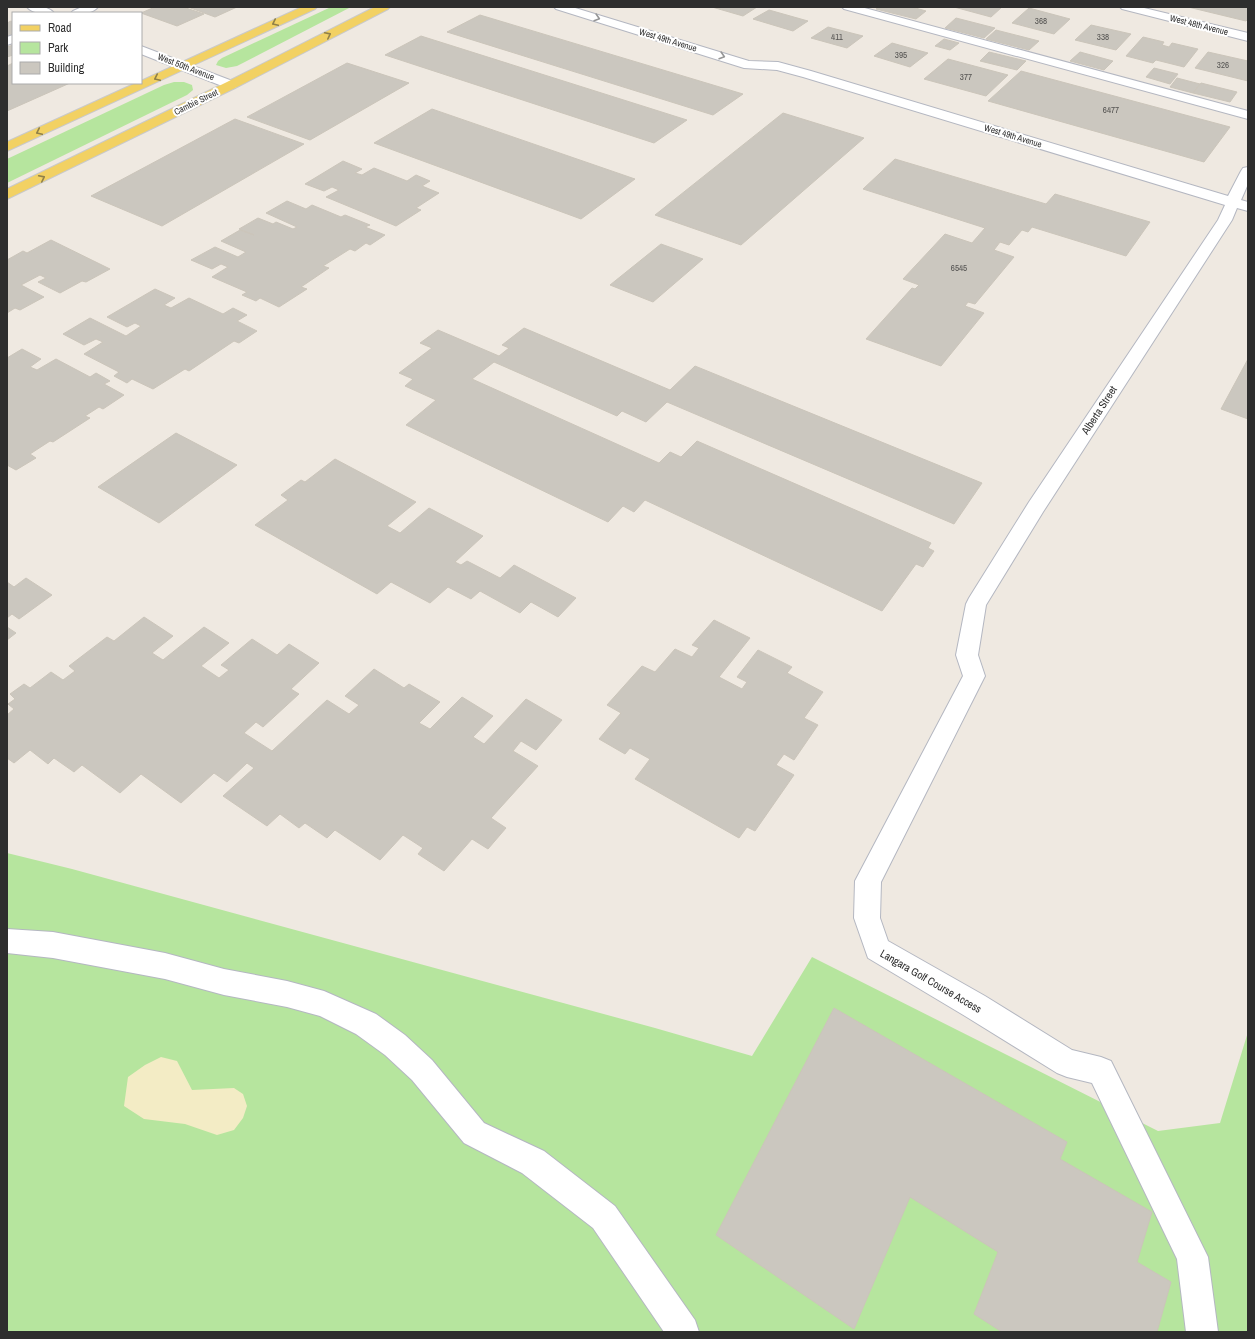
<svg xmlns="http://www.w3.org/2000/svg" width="1255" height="1339" font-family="'Archivo Narrow',sans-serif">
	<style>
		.green { fill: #b6e59e }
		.sand { fill: #f3ecc5 }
		.building { fill: #cbc7bf; stroke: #cbc5ba }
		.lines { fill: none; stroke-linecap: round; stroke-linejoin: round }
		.minor-casing { stroke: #b4b7c1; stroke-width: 2 }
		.major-casing { stroke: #c9c9c9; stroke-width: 2 }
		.minor { fill: #fff; fill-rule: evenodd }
		.major { fill: #f2d163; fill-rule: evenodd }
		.oneway { stroke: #969696 }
		.oneway2 { stroke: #908048 }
		.labels { text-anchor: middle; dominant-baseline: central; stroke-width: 4; stroke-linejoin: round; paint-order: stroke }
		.number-label { font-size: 9px; fill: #555452 }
		.far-street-label { font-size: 9px; fill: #2e2e2e; stroke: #fff }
		.street-label { font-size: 11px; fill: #2e2e2e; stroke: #fff }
	</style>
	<rect width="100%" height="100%" fill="#efe9e1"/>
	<g class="green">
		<polygon points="331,7 351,7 237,66 226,68 216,65 218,61 222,58"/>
		<polygon points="174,82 184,82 192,85 193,90 187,95 7,183 7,159 164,85"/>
		<polygon points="7,853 72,869 655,1028 752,1056 812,957 1158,1131 1220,1123 1248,1032 1248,1332 7,1332"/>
	</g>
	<polygon class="sand" points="161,1057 177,1061 192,1090 234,1088 243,1094 247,1106 243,1118 234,1130 217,1135 185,1124 144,1119 124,1106 128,1077 145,1065"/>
	<g class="building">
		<polygon points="155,7 183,7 204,14 177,26 141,13"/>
		<polygon points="188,7 237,7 215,17"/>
		<polygon points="712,7 757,7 743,16"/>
		<polygon points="879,7 912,7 926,11 916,19 876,9"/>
		<polygon points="954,7 1002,7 991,17"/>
		<polygon points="1188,7 1248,7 1248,19 1246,21"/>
		<polygon points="1029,8 1070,19 1054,34 1012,23"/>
		<polygon points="769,10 808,21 793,31 753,19"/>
		<polygon points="480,15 743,94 713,115 447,32"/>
		<polygon points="956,18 995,28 984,38 945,28"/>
		<polygon points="11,21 13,22 13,34 7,37 7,23"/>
		<polygon points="1091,25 1131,34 1116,50 1075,40"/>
		<polygon points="828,27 863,36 847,48 811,38"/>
		<polygon points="996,30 1039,41 1029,50 986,39"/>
		<polygon points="421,36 687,120 654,143 385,55"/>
		<polygon points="1143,37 1164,42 1162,45 1169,47 1172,43 1198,49 1184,67 1156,60 1153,63 1126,56"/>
		<polygon points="944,39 959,43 950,50 935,46"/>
		<polygon points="892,43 928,53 910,67 874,56"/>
		<polygon points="13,45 13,55 7,57 7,47"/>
		<polygon points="989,52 1026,61 1017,70 980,61"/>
		<polygon points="1080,52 1113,61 1104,70 1070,61"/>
		<polygon points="1208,52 1248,61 1248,81 1195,68"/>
		<polygon points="948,59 1008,75 986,96 924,79"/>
		<polygon points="13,63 13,83 70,83 7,111 7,66"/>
		<polygon points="347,63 409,83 310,140 247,117"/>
		<polygon points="1154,68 1178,74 1170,84 1146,77"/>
		<polygon points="1021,71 1230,127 1204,162 988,101"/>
		<polygon points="1177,78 1200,84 1193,93 1170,87"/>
		<polygon points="1201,83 1237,92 1230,102 1193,93"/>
		<polygon points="432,109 635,179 581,219 374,143"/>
		<polygon points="783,113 864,138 741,245 655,215"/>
		<polygon points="235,119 304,144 162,226 91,196"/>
		<polygon points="895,159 1046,204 1055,194 1150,222 1126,256 1032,227 1028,232 1022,230 1009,245 1000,242 994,250 1014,257 975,304 968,302 965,306 984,313 941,366 866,339 912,288 915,289 919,285 903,279 945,234 972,243 985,228 863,189"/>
		<polygon points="343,161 362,169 355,173 362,175 374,168 407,181 416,175 430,181 422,186 439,193 416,208 421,210 396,226 326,197 339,190 332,187 324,191 305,184"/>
		<polygon points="287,201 306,209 312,205 341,217 345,215 370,225 365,227 385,235 370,245 366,243 355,251 350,249 323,266 329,268 301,287 307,289 279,307 260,298 256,301 242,295 247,292 212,277 228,267 221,264 212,269 191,260 215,247 238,257 246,252 221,241 240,230 254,235 239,229 258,218 273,224 276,222 293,229 297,227 266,213"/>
		<polygon points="51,240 110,269 86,282 82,281 60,293 38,282 46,278 40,275 21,285 44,297 20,310 15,308 7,313 7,260 23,251 27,253"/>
		<polygon points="661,244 703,259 653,302 610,285"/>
		<polygon points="155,289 175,298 164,305 171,308 189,298 223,314 233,308 247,315 237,321 257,331 239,343 234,341 189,371 185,369 153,389 132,379 127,383 114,376 119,372 84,354 103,342 96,339 84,345 63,334 90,318 126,336 141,326 135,323 127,327 107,317"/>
		<polygon points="524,328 670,390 695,366 982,483 954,524 667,402 646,422 622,411 617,416 494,362 472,379 659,463 670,452 681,457 697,441 931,543 928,548 934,551 923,567 916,564 882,611 645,500 634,512 623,506 608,522 406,425 436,400 405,386 413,379 399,373 432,348 420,343 438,330 499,356 509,348 502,345"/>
		<polygon points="22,349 41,359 30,367 37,370 56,359 90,377 96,373 110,381 104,384 124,395 103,409 99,407 85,416 90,418 53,442 50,441 30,454 36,458 16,470 7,465 7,358"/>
		<polygon points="1248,359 1248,419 1221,409"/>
		<polygon points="176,433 237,465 159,523 98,487"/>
		<polygon points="335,459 416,502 387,526 400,533 429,508 483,536 455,562 461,565 467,561 500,578 514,565 576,598 558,617 531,602 520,613 480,591 471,599 448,587 430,603 391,582 377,594 255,525 288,500 281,495 301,480 305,482"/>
		<polygon points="26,578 52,595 19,619 12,614 7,618 7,582 14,587"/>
		<polygon points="144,617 173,636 152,653 163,660 204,627 229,643 201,666 219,678 229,670 221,665 252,639 277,655 289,644 319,663 291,689 299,694 263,727 256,722 244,733 272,751 327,700 349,714 359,705 345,696 374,669 404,688 409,684 440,702 419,723 430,729 462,697 493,716 473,737 484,744 526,699 562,720 536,750 521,741 513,751 538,766 491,818 506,828 488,849 472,839 444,871 418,854 423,848 403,835 380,860 335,830 327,838 305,823 299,828 280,814 267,826 223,796 254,768 247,763 227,782 214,773 181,803 141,774 120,793 82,765 74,772 54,758 48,764 30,750 14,763 7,758 7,715 14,709 8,704 15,699 10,694 24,684 30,688 51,672 63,680 75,671 69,666 107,637 114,641"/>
		<polygon points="714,620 750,638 719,677 742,689 747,682 737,677 758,650 792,667 787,673 823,692 804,718 818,725 794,760 784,754 776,765 794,775 755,831 747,827 739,838 635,779 650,759 630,748 625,754 599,739 621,713 607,705 642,666 655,672 675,649 692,657 699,648 692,645"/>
		<polygon points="7,627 16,633 7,640"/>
		<polygon points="834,1008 1067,1142 1060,1159 1152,1212 1137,1262 1171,1282 1157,1332 1002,1332 974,1314 998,1252 910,1197 854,1329 716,1235"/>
	</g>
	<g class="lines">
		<g class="minor-casing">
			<g id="minor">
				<path d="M27,7C36,7 47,5 54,13C45,13 34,15 27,7Z"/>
				<path d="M82,7H98C91,15 80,13 71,13L73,11Z"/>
				<polygon points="554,7 572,7 749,61 778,62 811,71 1228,196 1241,171 1243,168 1248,167 1248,184 1241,200 1248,202 1248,211 1237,208 1232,220 1043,512 986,605 978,655 985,676 881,882 880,918 888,941 985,996 1072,1050 1101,1057 1111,1061 1208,1257 1218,1332 1186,1332 1177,1259 1092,1083 1067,1077 1057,1073 965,1016 868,958 854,918 855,881 963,676 956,655 966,604 969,598 1029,502 1218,220 1225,205 803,77 777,70 744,68 556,9"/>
				<polygon points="842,7 861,7 1248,111 1248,119 844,9"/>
				<polygon points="1120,7 1140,7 1248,33 1248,41 1122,9"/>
				<polygon points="13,35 13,43 7,45 7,37"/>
				<polygon points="141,46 235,82 237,85 235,88 227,88 141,54"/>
				<polygon points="7,929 53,932 165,953 224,969 287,981 324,991 376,1014 405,1035 432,1060 484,1123 544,1151 615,1206 695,1320 699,1332 664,1332 593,1228 522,1173 464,1143 412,1080 385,1055 356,1034 320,1016 287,1007 224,995 165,979 53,958 7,953"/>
			</g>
		</g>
		<g class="major-casing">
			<g id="major">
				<polygon points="302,7 317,7 315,9 7,151 7,142 136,83 141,83 141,81"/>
				<polygon points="375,7 390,7 388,9 235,88 7,199 7,189 227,82"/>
			</g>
		</g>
		<use href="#minor" class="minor"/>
		<use href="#major" class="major"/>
	</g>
	<defs><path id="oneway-chevron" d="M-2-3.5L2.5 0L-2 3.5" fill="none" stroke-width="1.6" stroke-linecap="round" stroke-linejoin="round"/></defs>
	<g class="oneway">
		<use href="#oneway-chevron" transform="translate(597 18) rotate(17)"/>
		<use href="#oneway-chevron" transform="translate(722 56) rotate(17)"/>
	</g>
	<g class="oneway2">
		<use href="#oneway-chevron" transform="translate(275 23) rotate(155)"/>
		<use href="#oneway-chevron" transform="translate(328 35) rotate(-27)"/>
		<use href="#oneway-chevron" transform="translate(157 78) rotate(155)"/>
		<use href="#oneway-chevron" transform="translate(39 132) rotate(155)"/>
		<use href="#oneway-chevron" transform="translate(42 178) rotate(-26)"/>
	</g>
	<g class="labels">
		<g class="number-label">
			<text x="1041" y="21">368</text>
			<text x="837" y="37">411</text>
			<text x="1103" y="37">338</text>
			<text x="901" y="55">395</text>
			<text x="1223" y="65">326</text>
			<text x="966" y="77">377</text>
			<text x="1111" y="110">6477</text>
			<text x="959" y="268">6545</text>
		</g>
		<g class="far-street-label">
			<text transform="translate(1199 25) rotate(14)">West 48th Avenue</text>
			<text transform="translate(668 40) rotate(17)">West 49th Avenue</text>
			<text transform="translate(186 67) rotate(21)">West 50th Avenue</text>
			<text transform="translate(196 102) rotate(-26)">Cambie Street</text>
			<text transform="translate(1013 136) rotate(17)">West 49th Avenue</text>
		</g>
		<g class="street-label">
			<text transform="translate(1099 410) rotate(-57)">Alberta Street</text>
			<text transform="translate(931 981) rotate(30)">Langara Golf Course Access</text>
		</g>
	</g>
	<rect width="1255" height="1339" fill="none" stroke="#2e2e2e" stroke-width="16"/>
	<rect x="12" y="12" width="130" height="72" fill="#ffffff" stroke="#ababab"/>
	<rect x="20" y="25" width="20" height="6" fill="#f2d163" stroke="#ababab"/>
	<text x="48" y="32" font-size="12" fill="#2e2e2e">Road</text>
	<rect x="20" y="42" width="20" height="12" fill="#b6e59e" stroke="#ababab"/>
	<text x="48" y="52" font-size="12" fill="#2e2e2e">Park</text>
	<rect x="20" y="62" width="20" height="12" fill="#cbc7bf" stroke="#ababab"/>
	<text x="48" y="72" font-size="12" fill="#2e2e2e">Building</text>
</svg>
